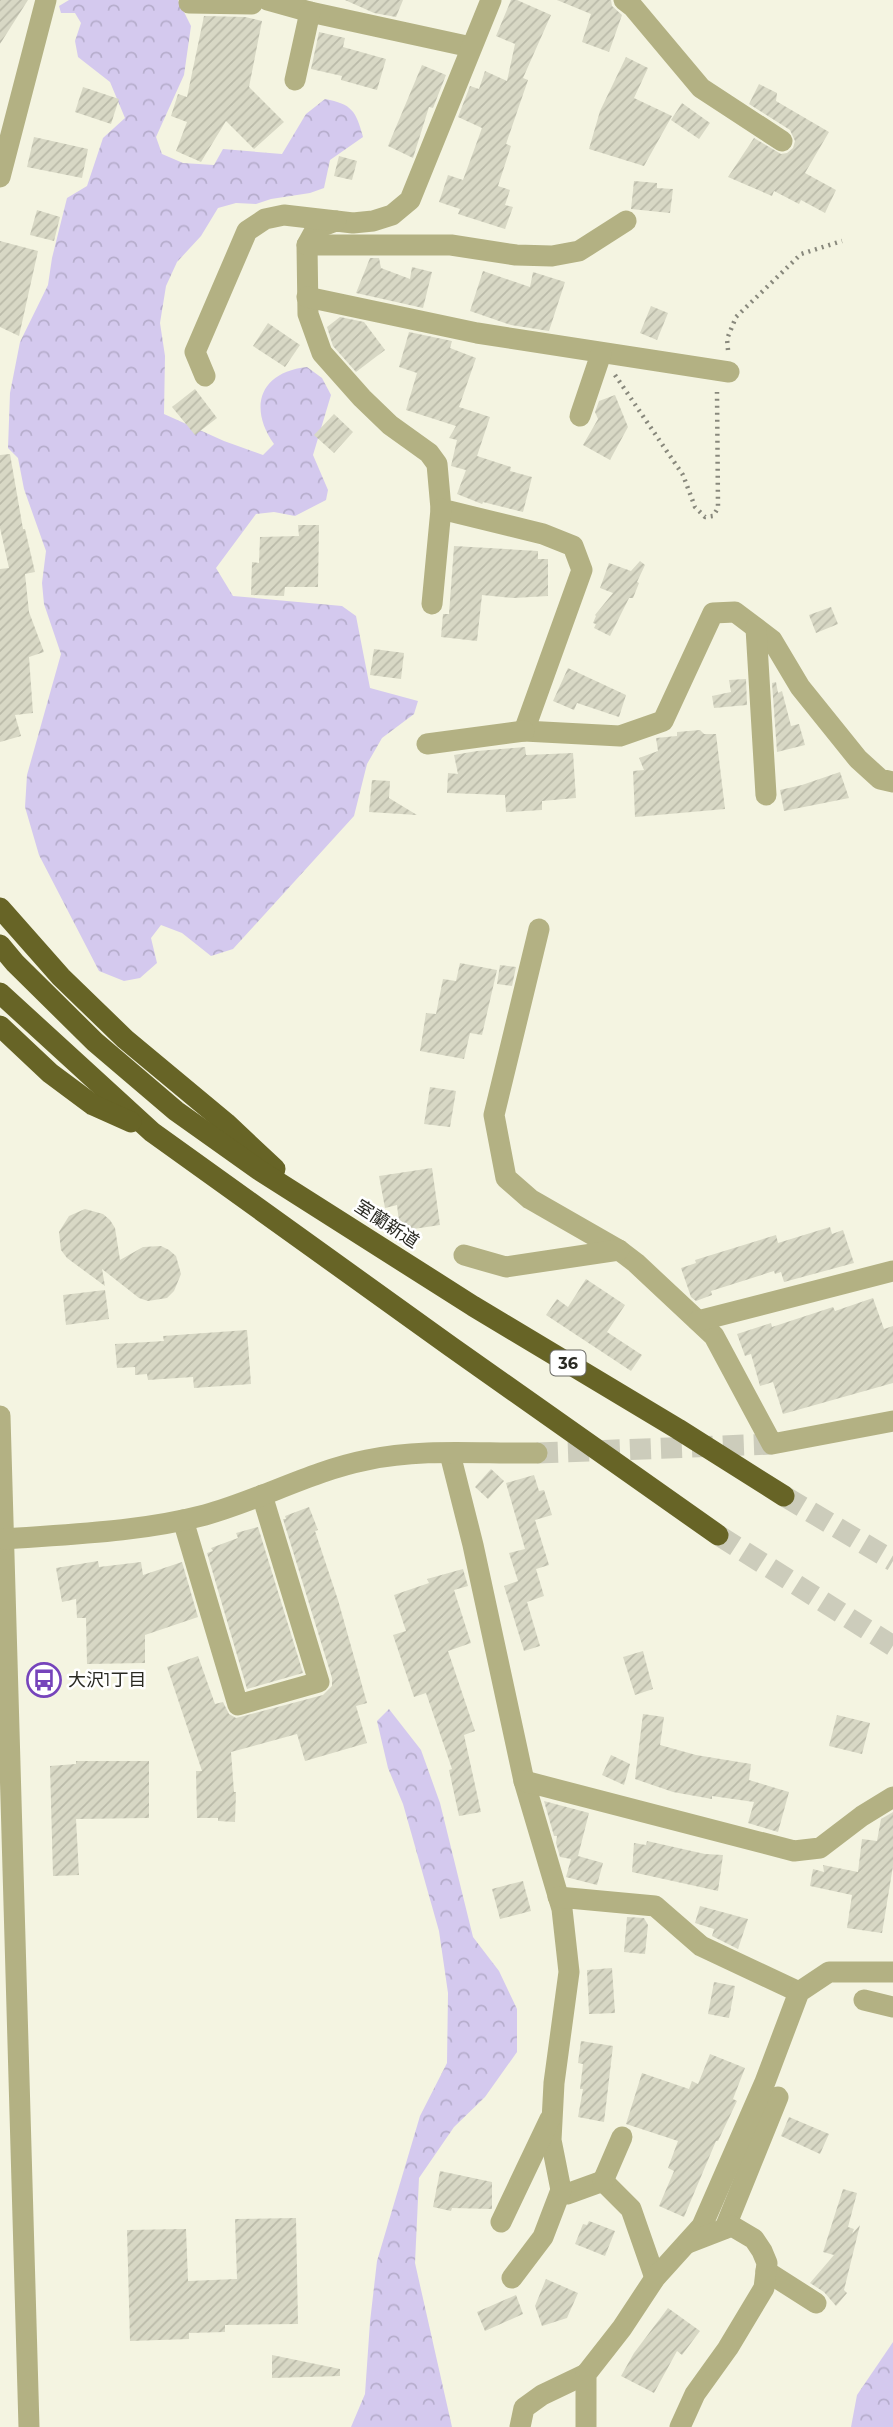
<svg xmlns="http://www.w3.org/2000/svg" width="893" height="2427" font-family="Montserrat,'Noto Sans JP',sans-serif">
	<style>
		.forest { fill: url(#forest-crowns) }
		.building { fill: url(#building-hatch) }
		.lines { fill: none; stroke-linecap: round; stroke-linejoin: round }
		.minor-tunnel { stroke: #ccb; stroke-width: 21; stroke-dasharray: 21 10; stroke-linecap: butt }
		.highway-tunnel { stroke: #ccb; stroke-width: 21; stroke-dasharray: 21 10; stroke-linecap: butt }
		.path { stroke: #88887c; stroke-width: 4.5; stroke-dasharray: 2 5; stroke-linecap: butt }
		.minor { stroke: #b3b183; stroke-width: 21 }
		.highway { stroke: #676426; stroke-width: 21 }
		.labels { text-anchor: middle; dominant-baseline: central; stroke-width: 5; stroke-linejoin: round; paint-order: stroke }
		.shield { fill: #fff; stroke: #6a6a65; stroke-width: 2 }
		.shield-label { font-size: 16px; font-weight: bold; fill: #2a2a23 }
		.street-label { font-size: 18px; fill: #2a2a23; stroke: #fff }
		.poi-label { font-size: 18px; fill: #2a2a23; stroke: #fff; text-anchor: start }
	</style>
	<defs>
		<pattern id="forest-crowns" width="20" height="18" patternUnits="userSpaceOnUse" patternTransform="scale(1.75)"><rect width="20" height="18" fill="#d4c9ee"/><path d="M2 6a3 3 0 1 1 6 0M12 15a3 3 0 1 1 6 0" fill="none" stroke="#b6adcc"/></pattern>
		<pattern id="building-hatch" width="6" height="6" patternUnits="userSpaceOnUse" patternTransform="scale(1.75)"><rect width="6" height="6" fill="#d8d8c5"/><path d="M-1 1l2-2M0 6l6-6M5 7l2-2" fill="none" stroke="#babaa9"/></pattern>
	</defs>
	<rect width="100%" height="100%" fill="#f4f4e1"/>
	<g class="forest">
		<path d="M69,0H178L191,26L184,75L156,137L162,154L183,163L214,165L223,149L282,154L306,114L325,99C352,104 356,111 363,137L330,160L324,188L310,193L271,199L256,204L236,203L218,208L201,236L177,262L166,286L160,323L165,356L164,414L224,441L263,455L274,444C248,407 260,372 307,367L322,378L331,395L313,455L328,490L326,500L295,516L274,512L256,514L216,568L233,596L342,606L356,616L370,688L418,701L414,714L382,738L367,764L354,816L233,949L211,956L182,933L161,925L151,938L157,963L140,978L124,981L99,971L39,855L25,807L27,775L61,654L44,604L42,583L46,551L24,489L18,458L8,448L10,393L20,342L48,285L52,258L67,198L87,186L103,138L125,118L110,82L78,57L75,41L81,23L75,13H61L59,6Z"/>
		<polygon points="389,1709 421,1750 440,1803 473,1937 499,1971 517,2009 517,2052 485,2097 454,2127 419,2178 415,2263 452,2427 351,2427 365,2394 370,2322 377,2261 420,2116 447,2063 448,1993 439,1931 403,1804 388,1768 377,1721"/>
		<polygon points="893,2342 893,2427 851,2427 857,2395"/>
	</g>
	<g class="building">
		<polygon points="0,0 28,0 0,44"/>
		<polygon points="345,0 403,0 396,17 374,13"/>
		<polygon points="511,0 517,0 551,15 523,78 528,80 506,144 511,146 498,186 510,190 505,205 513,207 505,229 458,214 460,209 439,202 448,175 463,180 482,128 458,117 470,86 479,89 485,71 507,81 515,44 496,36"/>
		<polygon points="557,0 611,0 612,6 622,15 609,52 582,42 591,14"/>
		<polygon points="204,16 245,17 262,21 249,87 284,122 254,149 226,121 201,162 176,151 187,122 171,116 178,94 187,97"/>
		<polygon points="319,32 345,38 343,47 386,59 377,90 341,80 342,76 311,69"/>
		<polygon points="626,57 648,68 634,98 672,116 644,166 589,149 600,111"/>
		<polygon points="422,65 446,75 433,108 429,107 413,158 388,146"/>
		<polygon points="759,84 777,93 776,101 829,132 805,173 836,190 825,213 801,200 799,204 774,191 772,196 728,177 754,138 781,154 787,153 793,148 795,141 790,130 749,104"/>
		<polygon points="83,87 119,99 111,124 75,112"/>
		<polygon points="682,103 710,123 699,139 671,120"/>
		<polygon points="34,137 88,149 82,178 27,167"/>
		<polygon points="339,156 357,161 352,180 334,176"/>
		<polygon points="634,181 657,183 657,188 673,189 670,213 631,209"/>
		<polygon points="37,210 60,217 54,241 30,235"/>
		<polygon points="0,241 38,251 19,336 0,327"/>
		<polygon points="370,258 379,258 381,268 410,279 412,267 432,272 423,308 356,293"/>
		<polygon points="483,271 530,287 533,272 565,282 549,331 511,325 470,311"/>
		<polygon points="651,306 668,313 657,340 640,333"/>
		<polygon points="340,317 364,322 385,350 356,372 333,346 327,327"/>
		<polygon points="268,323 300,345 285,367 253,346"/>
		<polygon points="409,332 452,341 450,348 476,358 459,407 490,417 477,456 511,467 510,471 532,477 523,512 483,502 482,504 457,494 466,470 451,466 457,440 449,438 456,426 406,410 417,373 399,367"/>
		<polygon points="195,389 217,418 195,435 172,407"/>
		<polygon points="615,395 628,427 610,460 583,445 598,419 595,412 599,401"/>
		<polygon points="334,414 353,432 334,453 314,435"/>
		<polygon points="10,454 23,529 25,529 35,572 25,574 29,612 44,652 29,657 33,713 15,715 21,736 0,742 0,569 9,568 0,528 0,455"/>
		<polygon points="298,525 319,525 318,587 285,587 284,596 251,595 252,562 259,563 260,537 299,536"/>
		<polygon points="454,546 538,551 538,559 548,559 548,596 514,598 482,595 477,641 441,637 443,614 449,614"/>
		<polygon points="640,561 645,565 637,582 639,583 633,598 629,598 610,636 594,628 596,624 593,623 596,616 595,615 613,593 600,588 609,563 631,571"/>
		<polygon points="831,607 838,624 816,633 809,615"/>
		<polygon points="374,649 404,653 401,679 370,675"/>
		<polygon points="568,668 626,695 619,717 577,703 574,710 553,701"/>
		<polygon points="746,679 747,705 714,708 712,696 731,692 729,680"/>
		<polygon points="776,682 778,693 782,691 791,726 799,724 805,745 777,752 772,683"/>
		<polygon points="700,730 704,734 716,734 725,809 635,817 633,771 644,770 639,758 658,751 656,738 677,736 677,732"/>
		<polygon points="525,747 526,755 573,753 576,798 542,801 542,810 506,812 505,795 447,793 448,773 458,774 454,755 477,751"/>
		<polygon points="840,772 849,798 784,811 780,790 802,785"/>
		<polygon points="372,780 390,781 389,798 417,815 369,812"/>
		<polygon points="460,963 497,970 482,1035 470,1033 464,1059 420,1051 426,1013 436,1014 443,979 456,981"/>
		<polygon points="500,965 516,967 512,986 497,984"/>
		<polygon points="430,1087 456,1091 450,1127 424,1124"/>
		<polygon points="432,1168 440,1225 400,1231 397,1205 385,1208 379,1176"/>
		<polygon points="85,1209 103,1214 110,1220 115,1228 120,1260 143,1247 161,1246 169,1250 176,1256 181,1274 174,1291 167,1298 148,1301 139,1298 102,1269 105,1286 67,1258 61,1250 59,1232 69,1216"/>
		<polygon points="830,1227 832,1234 843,1230 854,1263 784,1282 781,1272 775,1274 774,1271 711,1291 712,1295 696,1301 691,1297 681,1268 696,1263 695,1260 776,1235 778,1243"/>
		<polygon points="586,1279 625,1305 607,1332 642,1355 631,1371 546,1315 557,1299 568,1307"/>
		<polygon points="105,1290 109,1319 66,1325 63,1295"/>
		<polygon points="873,1298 884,1329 893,1326 893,1383 783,1414 773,1382 760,1386 751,1354 745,1356 737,1334 771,1323 772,1327 833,1307 835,1311"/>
		<polygon points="247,1330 251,1384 194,1388 193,1377 148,1380 147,1374 135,1375 135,1367 117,1368 115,1344 164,1341 163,1336"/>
		<polygon points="491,1469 504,1481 488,1499 475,1487"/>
		<polygon points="534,1475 539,1491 544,1490 552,1515 535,1520 549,1565 536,1569 544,1596 527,1602 540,1646 524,1651 504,1586 518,1581 509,1553 525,1549 506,1483"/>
		<polygon points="309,1507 318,1530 315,1531 338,1600 367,1703 356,1706 367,1743 305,1761 297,1734 231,1752 234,1792 236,1792 235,1822 218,1821 218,1818 197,1818 196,1771 202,1771 167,1667 198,1656 215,1704 223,1702 229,1714 236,1718 323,1695 332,1686 332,1678 283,1519 286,1519 285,1516"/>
		<polygon points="258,1527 303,1673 247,1689 207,1553 213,1551 211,1548 238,1538 236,1533"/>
		<polygon points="98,1561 99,1567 141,1562 143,1575 182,1562 198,1617 145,1635 145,1663 87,1664 86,1618 77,1618 76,1599 62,1602 56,1568"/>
		<polygon points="463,1569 468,1586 454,1590 471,1643 448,1651 475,1731 464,1735 481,1812 459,1816 449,1770 452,1769 426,1693 414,1697 393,1635 406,1631 394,1595 429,1583 427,1579"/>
		<polygon points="643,1651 653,1689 635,1695 623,1657"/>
		<polygon points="643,1714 664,1717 660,1745 696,1755 751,1764 749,1780 789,1792 778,1832 748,1823 754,1802 712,1796 712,1799 673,1792 635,1779"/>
		<polygon points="837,1715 870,1723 862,1754 829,1746"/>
		<polygon points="611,1755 630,1764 624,1785 602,1775"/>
		<polygon points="76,1761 149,1761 149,1818 76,1819 79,1875 53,1876 50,1766 76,1764"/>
		<polygon points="544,1801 589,1813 578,1856 603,1863 597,1885 566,1877 571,1859 560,1857 556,1843 557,1836 554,1836"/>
		<polygon points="893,1812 893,1866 882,1933 847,1928 852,1895 810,1886 813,1869 824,1872 823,1865 858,1872 862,1839 877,1841 881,1819"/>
		<polygon points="647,1841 705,1854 723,1855 718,1891 632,1872 634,1843 646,1845"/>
		<polygon points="523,1881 531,1911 500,1919 492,1889"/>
		<polygon points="700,1906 748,1919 738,1949 712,1936 714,1929 695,1923"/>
		<polygon points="627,1917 644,1918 648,1925 645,1954 624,1952"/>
		<polygon points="612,1968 615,2013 589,2014 587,1970"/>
		<polygon points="714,1982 735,1986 729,2018 708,2014"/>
		<polygon points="581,2041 613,2046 604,2122 578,2117 583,2089 580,2089 583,2064 578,2063"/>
		<polygon points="710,2054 745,2068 733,2099 737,2101 718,2141 716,2141 684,2217 659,2206 674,2171 668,2168 678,2141 626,2124 642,2073 689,2089 692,2081 698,2084"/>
		<polygon points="789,2117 829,2134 820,2154 781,2136"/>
		<polygon points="440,2171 492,2182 492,2209 452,2208 451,2211 433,2207"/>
		<polygon points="843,2189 857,2193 848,2227 854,2229 852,2234 860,2225 844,2290 847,2293 836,2306 824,2292 810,2283 834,2255 823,2252"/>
		<polygon points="296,2218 298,2324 225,2325 225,2332 189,2333 189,2339 130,2341 127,2230 186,2229 188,2281 237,2279 235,2219"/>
		<polygon points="589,2221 615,2231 605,2256 575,2244 583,2224 587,2225"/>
		<polygon points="546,2279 578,2293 567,2318 542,2326 535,2306"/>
		<polygon points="516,2295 523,2314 485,2331 477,2312"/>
		<polygon points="668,2308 700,2331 682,2355 677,2351 654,2393 621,2376 634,2353"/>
		<polygon points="272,2355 340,2369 340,2376 272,2378"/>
	</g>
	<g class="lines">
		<polyline class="minor-tunnel" points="537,1453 772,1444"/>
		<g class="highway-tunnel">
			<polyline points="784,1496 893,1561"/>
			<polyline points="718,1535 893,1646"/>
		</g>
		<g class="path">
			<polyline points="728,350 727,339 736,317 801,254 842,241"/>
			<polyline points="615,375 683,475 695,507 705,517 713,516 718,508 717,392"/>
		</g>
		<g class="minor">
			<polyline points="267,0 310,12 471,47"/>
			<polyline points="491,0 410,200 392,215 373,221 353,223 336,221 320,227 313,234 307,245 308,314 322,353 362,398 390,425 429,453 437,464 441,509 543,534 573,546 582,570 524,731 620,736 663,721 713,613 735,612 772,640 800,687 858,759 880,779 893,782"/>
			<polyline points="624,0 633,7 701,88 782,141"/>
			<polyline points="189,3 252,4 253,0"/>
			<polyline points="295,80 310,12"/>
			<polyline points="0,177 46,0"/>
			<polyline points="307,245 451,245 516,255 552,256 579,251 626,221"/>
			<polyline points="307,297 477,333 729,372"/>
			<polyline points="205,376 195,352 247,231 265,219 284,215 336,221"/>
			<polyline points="580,416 601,354"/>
			<polyline points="432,604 441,509"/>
			<polyline points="756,628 766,795"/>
			<polyline points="427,744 524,731"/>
			<polyline points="539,929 494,1115 506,1178 530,1199 619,1250 636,1263 714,1336 772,1444 893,1421"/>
			<polyline points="464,1255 506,1267 619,1250"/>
			<polyline points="698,1321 893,1271"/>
			<polyline points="0,1416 29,2427"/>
			<polyline points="450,1454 473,1545 524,1781 562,1909 569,1972 554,2083 551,2140 561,2190 567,2194 603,2181 631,2209 655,2278"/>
			<polyline points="183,1520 238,1705 319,1682 262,1495"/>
			<path d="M4,1539C72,1534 140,1532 205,1515C260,1500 311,1471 367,1460C422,1448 481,1454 537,1453"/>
			<polyline points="524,1781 794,1851 820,1848 862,1816 893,1797"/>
			<polyline points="558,1897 655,1906 701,1946 799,1992"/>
			<polyline points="864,2000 893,2007"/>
			<polyline points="603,2181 622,2137"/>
			<polyline points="501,2222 550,2119"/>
			<polyline points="725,2228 778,2097"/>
			<polyline points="766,2271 816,2303"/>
			<polyline points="512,2278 543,2237 561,2190"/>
			<polyline points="520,2427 524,2408 542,2395 586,2374"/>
			<polyline points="586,2427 586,2374 622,2328 655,2278 702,2226 765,2082 799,1992 829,1972 893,1972"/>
			<polyline points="680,2427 695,2394 728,2348 764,2288 767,2263 762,2251 754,2239 732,2226 688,2243"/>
		</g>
		<g class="highway">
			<polyline points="0,908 61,977 125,1039 226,1123 275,1169"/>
			<polyline points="0,945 15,963 95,1042 176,1111 259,1170 473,1306 678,1429 784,1496"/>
			<polyline points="0,993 152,1132 450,1346 718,1535"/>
			<polyline points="0,1026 50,1073 93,1105 131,1122"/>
		</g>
	</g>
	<defs>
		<g id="bus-ring" transform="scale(1.75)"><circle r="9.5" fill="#fff" stroke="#7644bb" stroke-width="1.5"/><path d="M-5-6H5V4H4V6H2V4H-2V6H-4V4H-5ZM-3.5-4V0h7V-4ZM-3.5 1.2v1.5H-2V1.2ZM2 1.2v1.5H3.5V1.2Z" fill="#7644bb"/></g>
	</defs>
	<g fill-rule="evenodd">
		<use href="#bus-ring" x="44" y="1680"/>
	</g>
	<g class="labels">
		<rect class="shield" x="550.5" y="1350.5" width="35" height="25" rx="5"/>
		<g class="shield-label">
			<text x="568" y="1363">36</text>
		</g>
		<g class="street-label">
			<text transform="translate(387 1224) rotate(33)">室蘭新道</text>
		</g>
		<g class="poi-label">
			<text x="68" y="1680">大沢1丁目</text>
		</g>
	</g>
</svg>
